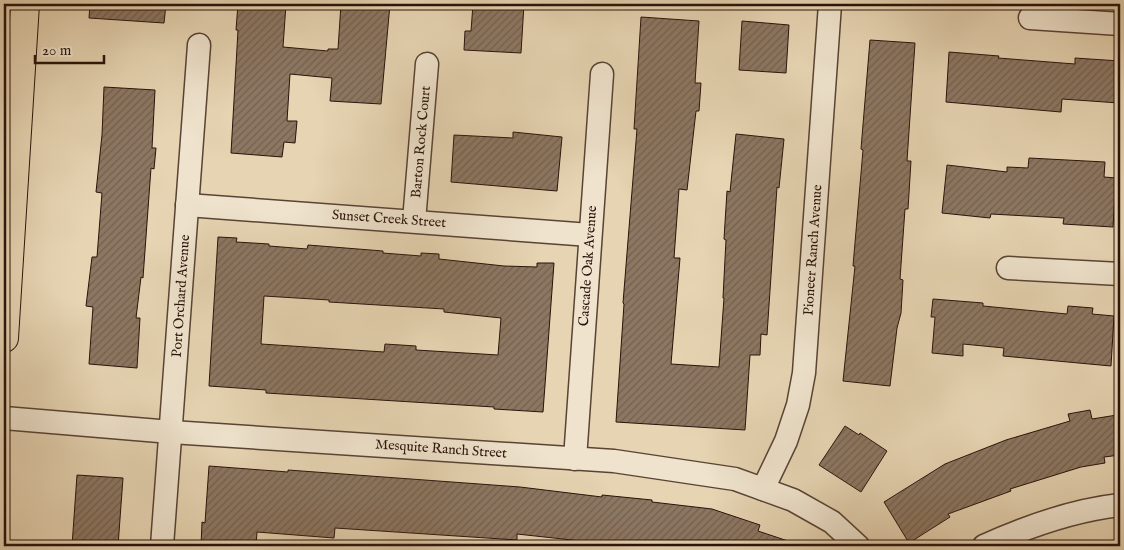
<svg xmlns="http://www.w3.org/2000/svg" width="1124" height="550" font-family="'IM FELL English',serif">
	<style>
		.building { fill: url(#building-hatch); stroke: #2a130b; fill-rule: evenodd }
		.lines { fill: none; stroke-linecap: round; stroke-linejoin: round }
		.minor-casing { stroke: #594335; stroke-width: 25 }
		.major-casing { stroke: #2a130b; stroke-width: 30 }
		.minor { stroke: #efe3cd; stroke-width: 22 }
		.major { stroke: #e6d4b2; stroke-width: 28 }
		.labels { text-anchor: middle; dominant-baseline: central; stroke-width: 4.5; stroke-linejoin: round; paint-order: stroke }
		.street-label { font-size: 14px; fill: #2a130b; stroke: #efe3cd }
	</style>
	<defs>
		<pattern id="building-hatch" width="6" height="6" patternUnits="userSpaceOnUse" patternTransform="scale(1.25)"><rect width="6" height="6" fill="#8c7762"/><path d="M-1 1l2-2M0 6l6-6M5 7l2-2" fill="none" stroke="#73604f"/></pattern>
	</defs>
	<rect width="100%" height="100%" fill="#e6d4b2"/>
	<filter id="stains"><feTurbulence type="fractalNoise" baseFrequency=".004" numOctaves="4"/><feColorMatrix values="0 0 0 0 .2 0 0 0 0 .09 0 0 0 0 .02 0 0 0 .5 -.17"/></filter>
	<radialGradient id="worn" r=".72"><stop offset=".6" stop-color="#630" stop-opacity="0"/><stop offset="1" stop-color="#630" stop-opacity=".3"/></radialGradient>
	<g class="building">
		<polygon points="90,4 166,4 164,23 89,18"/>
		<polygon points="238,4 286,4 283,47 328,51 328,49 338,49 341,4 390,4 381,104 330,101 332,78 290,74 287,121 297,121 295,143 284,142 282,157 231,153 238,30 236,30"/>
		<polygon points="473,4 524,4 521,53 464,50 465,31 471,31"/>
		<polygon points="641,17 699,21 695,83 701,83 699,111 696,111 687,190 679,189 674,258 680,258 671,364 719,367 724,298 723,298 726,240 724,239 727,191 730,192 736,134 784,139 779,188 777,187 767,335 761,334 760,355 750,355 745,430 616,422 624,304 623,303 637,129 634,129"/>
		<polygon points="742,21 789,25 786,73 739,70"/>
		<polygon points="870,40 915,43 907,161 911,161 908,209 905,209 900,279 903,280 901,313 897,328 890,386 843,381 855,266 853,266 863,150 861,149"/>
		<polygon points="949,52 999,56 998,58 1075,64 1075,58 1120,61 1119,103 1062,99 1061,112 946,102"/>
		<polygon points="104,87 155,90 152,148 156,148 154,169 151,168 143,278 141,277 136,318 140,318 137,368 89,364 93,307 86,306 92,257 97,257 102,193 96,192 102,135"/>
		<polygon points="513,132 562,137 557,191 451,182 454,135 513,138"/>
		<polygon points="1029,158 1105,162 1104,177 1116,178 1113,227 1063,224 1064,218 991,214 990,218 942,213 947,165 1007,172 1007,167 1028,168"/>
		<path d="M218,237L237,238L236,242L269,244V246L307,249L308,245L383,251V253L421,256V253L439,254V259L504,266L537,267V263H554L543,412L494,409V407L266,393V390L209,386ZM264,296L329,300V302L444,309V312L501,318L498,355L416,350V346L385,344L384,352L261,344Z"/>
		<polygon points="933,299 983,303 983,306 1067,314 1068,306 1093,308 1092,314 1114,316 1111,366 1003,356 1004,348 963,344 963,356 932,353 935,317 931,317"/>
		<polygon points="1090,410 1092,419 1117,415 1120,434 1120,455 1104,457 1105,463 1081,467 1010,489 1011,491 948,514 950,517 909,543 884,502 945,464 1006,440 1070,421 1068,414"/>
		<polygon points="845,426 859,435 860,433 887,451 861,492 819,465"/>
		<polygon points="209,466 288,472 288,470 520,487 602,497 602,495 652,500 652,502 712,509 760,525 758,531 794,543 793,546 627,546 517,534 517,540 335,528 334,538 257,532 256,546 201,546 202,522 205,523"/>
		<polygon points="77,475 123,478 118,546 72,546"/>
	</g>
	<g class="lines">
		<g class="minor-casing">
			<g id="minor">
				<polyline points="1030,18 1120,24"/>
				<polyline points="187,205 590,235"/>
				<polyline points="414,221 427,64"/>
				<polyline points="1008,268 1120,274"/>
				<polyline points="4,418 171,432 614,461 735,479 793,500 832,522 858,546"/>
				<polyline points="575,459 602,74"/>
				<polyline points="763,489 786,441 798,405 804,373 830,4"/>
				<polyline points="162,546 199,45"/>
				<path d="M984,546C1026,527 1074,510 1120,505"/>
			</g>
		</g>
		<g class="major-casing">
			<polyline id="major" points="4,338 25,4"/>
		</g>
		<use href="#minor" class="minor"/>
		<use href="#major" class="major"/>
	</g>
	<g class="labels">
		<g class="street-label">
			<text transform="translate(421 142) rotate(-85)">Barton Rock Court</text>
			<text transform="translate(389 219) rotate(4)">Sunset Creek Street</text>
			<text transform="translate(813 250) rotate(-86)">Pioneer Ranch Avenue</text>
			<text transform="translate(588 266) rotate(-86)">Cascade Oak Avenue</text>
			<text transform="translate(181 296) rotate(-86)">Port Orchard Avenue</text>
			<text transform="translate(441 449) rotate(4)">Mesquite Ranch Street</text>
		</g>
	</g>
	<rect width="1124" height="550" fill="none" stroke="#e6d4b2" stroke-width="20"/>
	<rect x="5" y="5" width="1114" height="540" fill="none" stroke="#2a130b" stroke-width="2.5"/>
	<rect x="10" y="10" width="1104" height="530" fill="none" stroke="#2a130b"/>
	<path d="M35 55v8h69v-8" fill="none" stroke="#2a130b" stroke-width="2.5"/>
	<text x="42" y="55" font-size="15" fill="#2a130b" stroke="#efe3cd" stroke-width="4" paint-order="stroke">20 m</text>
	<rect width="100%" height="100%" filter="url(#stains)"/>
	<rect width="100%" height="100%" fill="url(#worn)"/>
</svg>
